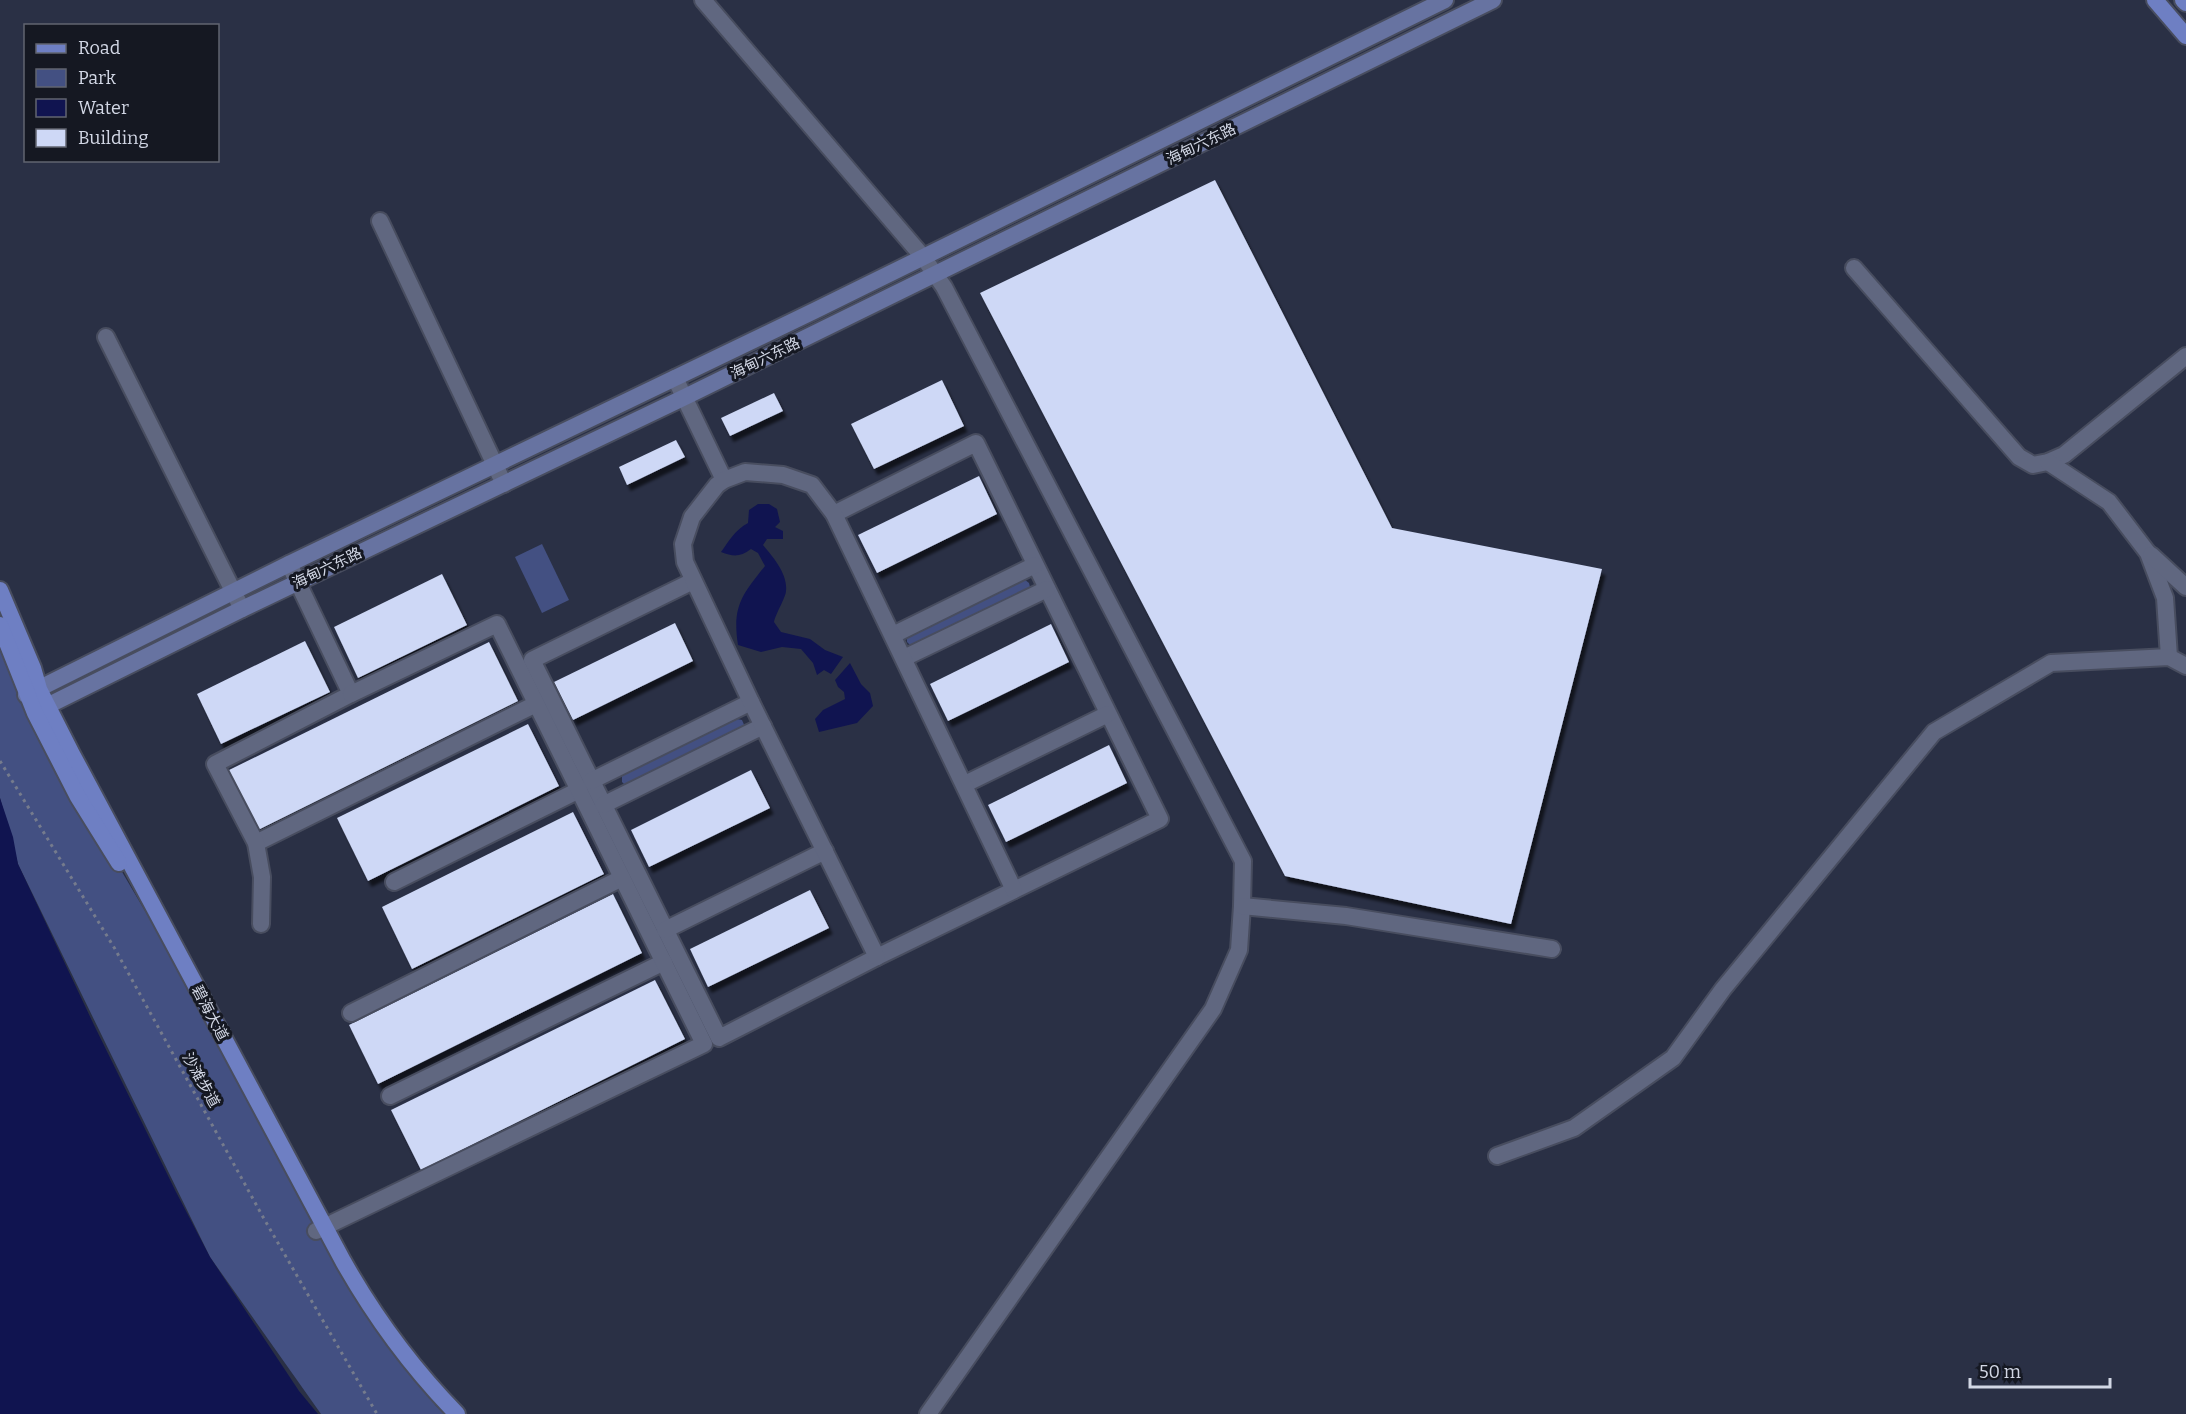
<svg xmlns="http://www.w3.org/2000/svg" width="2186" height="1414" font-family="Bitter,'Noto Sans SC',serif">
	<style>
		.green { fill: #435082 }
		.water { fill: #101450 }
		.building { fill: #ced8f6; filter: url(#shadow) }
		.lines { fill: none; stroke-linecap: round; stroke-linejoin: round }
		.minor-casing { stroke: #484d5f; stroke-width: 20 }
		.secondary-casing { stroke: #484d5f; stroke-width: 20 }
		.primary-casing { stroke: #484d5f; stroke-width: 20 }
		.path { stroke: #757b8d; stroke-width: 3; stroke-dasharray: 3 4.5; stroke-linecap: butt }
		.minor { stroke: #606780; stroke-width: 16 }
		.secondary { stroke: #6773a1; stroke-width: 16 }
		.primary { stroke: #6e7fc3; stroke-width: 16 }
		.labels { text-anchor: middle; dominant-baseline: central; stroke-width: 6; stroke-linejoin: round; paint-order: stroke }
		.street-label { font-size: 15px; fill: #d2d7e5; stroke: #151822 }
	</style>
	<defs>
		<filter id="shadow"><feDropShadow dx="3.5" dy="6" stdDeviation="1.5" flood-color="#0009"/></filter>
	</defs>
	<rect width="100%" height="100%" fill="#2a3045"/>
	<g class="green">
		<polygon points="542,544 569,600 542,613 515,557"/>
		<polygon points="1024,579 1029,583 1030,587 1028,590 911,646 907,642 907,637"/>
		<polygon points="0,636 78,797 436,1406 445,1414 321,1414 210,1257 18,864 0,798"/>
		<polygon points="737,719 742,720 745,727 626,786 622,782 622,775"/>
	</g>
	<g class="water">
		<path d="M758,504H769L777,509L780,522L775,527L783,531V539H767L763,545C773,557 788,574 786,591C786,597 776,613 774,622L781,632L810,639L825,650L843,657L831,674L824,670L817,675L813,663L801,649L782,647L761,652L738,645C732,606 742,595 765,566L758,553L751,549C740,557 734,557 721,552C729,541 735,530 748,523L749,510Z"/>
		<polygon points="850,663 861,684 870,693 873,706 857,723 819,732 815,719 823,710 845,699 844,692 838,687 835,680"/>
		<polygon points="0,798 13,837 18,864 94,1025 176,1192 210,1257 299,1391 318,1414 0,1414"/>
	</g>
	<g class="building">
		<polygon points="1215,180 1392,528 1602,569 1511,924 1285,876 980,293"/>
		<polygon points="942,380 964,426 874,469 851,424"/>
		<polygon points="774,393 783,411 730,436 721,418"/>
		<polygon points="676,440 685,457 627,485 619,467"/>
		<polygon points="979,476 997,514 877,573 858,535"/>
		<polygon points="442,574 467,625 358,678 334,627"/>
		<polygon points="675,623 693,661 573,720 554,682"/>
		<polygon points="1051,624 1069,662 948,721 930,684"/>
		<polygon points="305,641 330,692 221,744 197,694"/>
		<polygon points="489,642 518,701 254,832 225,772"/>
		<polygon points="528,724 559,786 368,881 337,818"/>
		<polygon points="1109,745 1127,783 1006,842 988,805"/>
		<polygon points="751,770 770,808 649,867 631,830"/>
		<polygon points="573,812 604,874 412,969 382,907"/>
		<polygon points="810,890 829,928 708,987 690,949"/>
		<polygon points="613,894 642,953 378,1084 349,1025"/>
		<polygon points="655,980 685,1039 421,1170 391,1110"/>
	</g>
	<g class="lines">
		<g class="minor-casing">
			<g id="minor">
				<polyline points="703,0 923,257 944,287 1243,861 1242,906 1239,950 1213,1009 928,1414"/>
				<polyline points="380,221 504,484"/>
				<polyline points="1854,268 2019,457 2033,465 2048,462 2064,455 2186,356"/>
				<polyline points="106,337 242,609"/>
				<polyline points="675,378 724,480"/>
				<polyline points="2048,462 2109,502 2148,553 2165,598 2169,657"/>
				<polyline points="2151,555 2186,587"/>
				<polyline points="693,581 532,660 719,1038 877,957 1160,819 976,443 834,514"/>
				<polyline points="893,635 1035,565"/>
				<polyline points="904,658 1047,589"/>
				<polyline points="591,781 751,702"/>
				<polyline points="965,784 1108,714"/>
				<polyline points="603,805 763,726"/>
				<polyline points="256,843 536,704"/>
				<polyline points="394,882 579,790"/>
				<polyline points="1242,906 1346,916 1552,949"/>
				<polyline points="261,924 262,877 256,843 215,764 351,694 289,564"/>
				<polyline points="665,930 825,851"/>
				<polyline points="877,957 751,702 685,562 683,544 692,517 717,485 724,480 745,472 783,475 812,485 834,514 1014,890"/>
				<polyline points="351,1013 622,878"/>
				<polyline points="390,1096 664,962"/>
				<polyline points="1497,1156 1574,1128 1673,1058 1723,989 1934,732 2051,663 2169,657 2186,666"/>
				<polyline points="316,1231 704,1044 497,624 351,694"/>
			</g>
		</g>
		<g class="secondary-casing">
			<g id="secondary">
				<polyline points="26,695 289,564 814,311 1445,0"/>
				<polyline points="35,712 242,609 685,397 1493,0"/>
			</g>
		</g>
		<g class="primary-casing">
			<g id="primary">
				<polyline points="2155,0 2186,36"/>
				<polyline points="2183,0 2186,3"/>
				<path d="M0,590L33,668L39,689L72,754L343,1261C374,1316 413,1369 457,1414"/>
				<polyline points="0,625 35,713 78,797 119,863"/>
			</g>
		</g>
		<polyline class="path" points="0,761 115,949 263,1217 377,1414"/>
		<use href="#minor" class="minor"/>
		<use href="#secondary" class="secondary"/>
		<use href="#primary" class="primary"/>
	</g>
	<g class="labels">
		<g class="street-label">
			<text transform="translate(1201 144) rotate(-26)">海甸六东路</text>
			<text transform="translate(765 358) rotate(-26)">海甸六东路</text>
			<text transform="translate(327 568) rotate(-26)">海甸六东路</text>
			<text transform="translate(210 1013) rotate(62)">碧海大道</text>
			<text transform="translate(201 1080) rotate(61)">沙滩步道</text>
		</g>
	</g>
	<rect x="24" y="24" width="195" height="138" fill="#151822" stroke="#616470" stroke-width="1.5"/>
	<rect x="36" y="44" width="30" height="9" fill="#6e7fc3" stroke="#616470" stroke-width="1.5"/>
	<text x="78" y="54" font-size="18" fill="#d2d7e5">Road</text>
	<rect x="36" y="69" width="30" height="18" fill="#435082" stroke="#616470" stroke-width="1.5"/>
	<text x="78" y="84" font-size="18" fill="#d2d7e5">Park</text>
	<rect x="36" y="99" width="30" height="18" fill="#101450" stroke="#616470" stroke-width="1.5"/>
	<text x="78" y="114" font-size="18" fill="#d2d7e5">Water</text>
	<rect x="36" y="129" width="30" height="18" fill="#ced8f6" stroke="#616470" stroke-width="1.5"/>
	<text x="78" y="144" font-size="18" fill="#d2d7e5">Building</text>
	<path d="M1970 1378v9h140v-9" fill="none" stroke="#d2d7e5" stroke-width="3"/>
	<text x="1979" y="1378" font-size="18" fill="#d2d7e5" stroke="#151822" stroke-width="4.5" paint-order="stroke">50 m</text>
</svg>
